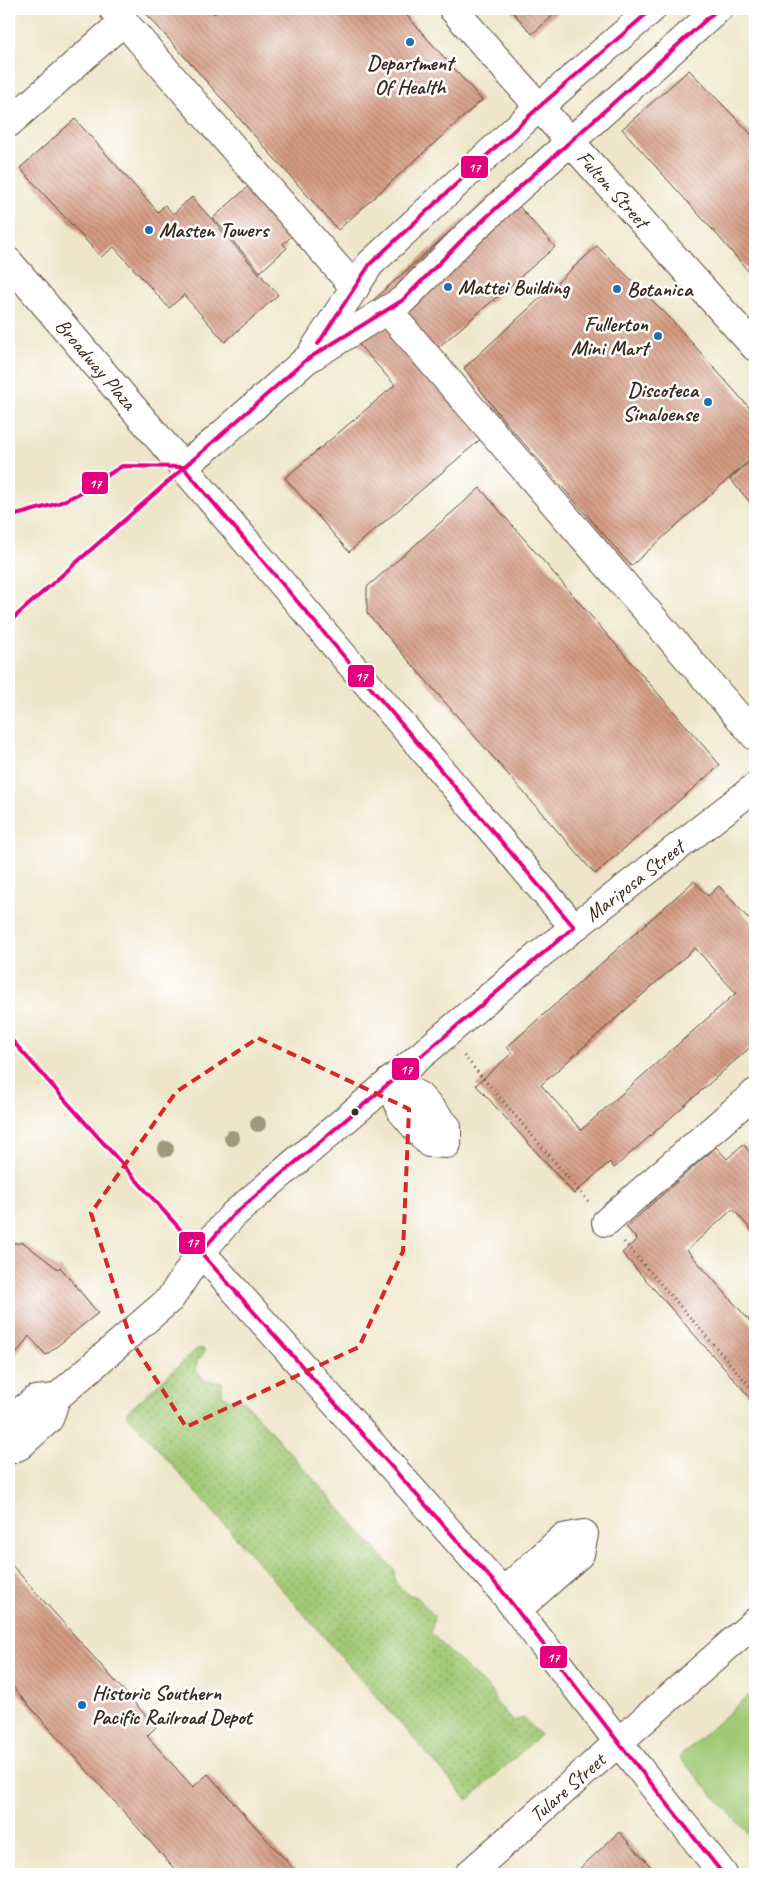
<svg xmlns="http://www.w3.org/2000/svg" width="764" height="1883" font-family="Caveat,sans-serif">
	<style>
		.grass { fill: url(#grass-dots); stroke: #6e7a49 }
		.pitch { fill: #a1c974; stroke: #6e7a49 }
		.building { fill: url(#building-back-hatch); fill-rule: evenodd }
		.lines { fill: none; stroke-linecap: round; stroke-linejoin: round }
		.minor-casing { stroke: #564638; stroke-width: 30 }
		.major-casing { stroke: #564638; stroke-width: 30 }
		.path { stroke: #564638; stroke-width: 3; stroke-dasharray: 1 4; stroke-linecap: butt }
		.minor { stroke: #fff; stroke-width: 28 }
		.major { stroke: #fff; stroke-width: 28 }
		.bus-1-casing { stroke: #fff; stroke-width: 8 }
		.bus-1 { stroke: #e5007d; stroke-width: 4 }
		.tree { fill: #9d997a }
		.marked { fill: none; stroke: #d62828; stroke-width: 4; stroke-dasharray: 10 6; stroke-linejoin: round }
		.poi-dot { fill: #1f6fb2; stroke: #fff; stroke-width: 2 }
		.bus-dot { fill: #3b2a1e; stroke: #fff; stroke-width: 2 }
		.labels { text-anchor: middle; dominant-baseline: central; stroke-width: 5; stroke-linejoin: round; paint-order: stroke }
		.poi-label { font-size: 21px; font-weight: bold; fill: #3b2a1e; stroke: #fff; text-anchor: start }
		.street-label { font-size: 21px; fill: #3b2a1e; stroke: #fff }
		.line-badge { stroke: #fff; stroke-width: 2 }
		.badge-label { font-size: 14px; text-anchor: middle; font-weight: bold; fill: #fff }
	</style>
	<defs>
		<pattern id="grass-dots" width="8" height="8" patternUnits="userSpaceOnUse" patternTransform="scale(1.25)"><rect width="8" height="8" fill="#a1c974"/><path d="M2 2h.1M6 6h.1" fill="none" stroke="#84a35f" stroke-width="1.8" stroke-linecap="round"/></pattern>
		<pattern id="building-back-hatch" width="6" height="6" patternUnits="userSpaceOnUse" patternTransform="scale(1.25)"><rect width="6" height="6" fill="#d49a82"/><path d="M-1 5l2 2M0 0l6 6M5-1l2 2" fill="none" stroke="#ad7e6a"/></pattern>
	</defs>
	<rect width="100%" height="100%" fill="#fff"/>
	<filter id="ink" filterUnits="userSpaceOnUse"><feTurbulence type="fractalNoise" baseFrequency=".02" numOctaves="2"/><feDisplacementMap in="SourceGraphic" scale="10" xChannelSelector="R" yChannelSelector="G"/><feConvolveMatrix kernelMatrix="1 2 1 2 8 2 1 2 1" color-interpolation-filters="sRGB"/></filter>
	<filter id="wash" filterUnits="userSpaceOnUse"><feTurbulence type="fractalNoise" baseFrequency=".0096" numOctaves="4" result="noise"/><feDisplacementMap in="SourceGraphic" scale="20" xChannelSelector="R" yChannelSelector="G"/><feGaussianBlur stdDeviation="1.12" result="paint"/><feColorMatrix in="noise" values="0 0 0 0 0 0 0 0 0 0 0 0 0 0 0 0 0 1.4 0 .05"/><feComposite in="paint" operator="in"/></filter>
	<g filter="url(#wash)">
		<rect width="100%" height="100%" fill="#efe6ca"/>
		<polygon class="grass" points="197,1349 203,1349 205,1351 197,1362 196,1370 205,1381 222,1382 222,1395 232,1401 243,1400 395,1571 394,1575 396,1584 408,1594 417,1597 434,1616 431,1633 466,1668 492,1691 495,1701 513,1721 524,1718 540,1735 468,1800 126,1413"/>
		<polygon class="pitch" points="755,1690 755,1841 679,1757"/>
		<g id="blocks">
			<g class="building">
				<polygon points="146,9 210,9 214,14 220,9 401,9 482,100 338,230 144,11"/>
				<polygon points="510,9 561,9 532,34"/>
				<polygon points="689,70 755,138 755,279 719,237 622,129"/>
				<polygon points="75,119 158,212 165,205 173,214 192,197 278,295 225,342 184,295 169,308 114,247 101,257 20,168"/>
				<polygon points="250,185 293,235 283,244 287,248 260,272 213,218"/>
				<polygon points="501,186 555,247 419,364 482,438 349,552 285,478 395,385 343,327"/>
				<polygon points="597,246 669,317 755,414 755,455 631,566 501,417 464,368"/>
				<polygon points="755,457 755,508 730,479"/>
				<polygon points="480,488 720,765 595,874 367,613 367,587"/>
				<path d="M694,881L708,896L719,886L755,926V1043L614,1168L610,1162L574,1194L476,1085L512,1053L507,1047ZM695,948L736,993L581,1130L541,1085Z"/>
				<polygon points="743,1144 755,1158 755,1235 733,1209 687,1250 755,1327 755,1403 622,1253 637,1239 626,1227 716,1147 727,1159"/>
				<polygon points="9,1239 15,1243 24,1243 58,1269 60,1267 98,1313 46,1355 29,1336 9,1364"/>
				<polygon points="9,1562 156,1727 147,1736 193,1787 208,1774 298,1874 179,1874 9,1683"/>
				<polygon points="619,1832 658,1874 574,1874"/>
			</g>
		</g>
	</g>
	<g filter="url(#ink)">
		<use href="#blocks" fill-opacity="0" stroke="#564638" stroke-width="1"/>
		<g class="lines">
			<g class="minor-casing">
				<g id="minor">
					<polyline points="113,9 355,288"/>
					<path id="s1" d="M453,9L539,107L755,347"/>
					<polyline points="9,123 124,21"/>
					<path id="s2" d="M9,262L574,927"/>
					<polyline points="387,310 755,736"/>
					<polygon points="390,1081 419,1096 447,1127 447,1144 429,1143 402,1112"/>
					<polyline points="606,1222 755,1093"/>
					<polyline points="201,1252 503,1592 619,1743 723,1874"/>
					<polyline points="9,1421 35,1400 56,1398"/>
					<path id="s3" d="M9,1450L19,1446L49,1419L56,1398L170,1299L201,1252L233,1215L539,955L755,787"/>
					<polyline points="503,1592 563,1538 584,1534 580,1554 518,1609"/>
				</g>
			</g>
			<g class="major-casing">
				<g id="major">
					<polyline points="313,351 370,264 539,107 652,9"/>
					<polyline points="183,467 215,441 306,360 403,300 463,239 505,200 718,9"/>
					<path id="s4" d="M469,1874L755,1622"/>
				</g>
			</g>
			<g class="path">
				<polyline points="464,1056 589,1202"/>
				<polyline points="624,1242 755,1392"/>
			</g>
			<use href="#minor" class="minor"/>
			<use href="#major" class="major"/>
			<g class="bus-1-casing">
				<g id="bus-1">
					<polyline points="318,344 370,264 539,107 652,9"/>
					<polyline points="183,467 574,927 233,1215 201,1252"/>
					<polyline points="9,517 59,503 78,494 122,466 183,467"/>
					<polyline points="9,622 306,360 403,300 463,239 505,200 718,9"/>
					<polyline points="9,1037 503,1592 619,1743 723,1874"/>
				</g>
			</g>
			<use href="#bus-1" class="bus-1"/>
		</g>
		<g class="tree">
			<circle cx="258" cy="1124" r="8"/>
			<circle cx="232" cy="1138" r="8"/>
			<circle cx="166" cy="1149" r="8"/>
		</g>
	</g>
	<path class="marked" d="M258,1038L409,1109L403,1251L359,1347L186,1427L131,1340L91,1213L176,1092Z"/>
	<g class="poi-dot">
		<circle cx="410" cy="42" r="5"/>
		<circle cx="149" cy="230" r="5"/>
		<circle cx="448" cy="287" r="5"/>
		<circle cx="617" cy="289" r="5"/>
		<circle cx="658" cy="336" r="5"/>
		<circle cx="708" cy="402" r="5"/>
		<circle cx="82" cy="1705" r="5"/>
	</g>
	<circle class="bus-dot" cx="355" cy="1112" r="4.5"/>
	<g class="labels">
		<g class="poi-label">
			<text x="410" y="63" text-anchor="middle">Department<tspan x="410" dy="24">Of Health</tspan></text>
			<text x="159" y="230">Masten Towers</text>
			<text x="458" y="287">Mattei Building</text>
			<text x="627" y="289">Botanica</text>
			<text x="648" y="324" text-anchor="end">Fullerton<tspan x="648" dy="24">Mini Mart</tspan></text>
			<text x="698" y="390" text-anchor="end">Discoteca<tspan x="698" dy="24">Sinaloense</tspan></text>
			<text x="92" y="1693">Historic Southern<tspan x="92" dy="24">Pacific Railroad Depot</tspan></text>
		</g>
		<g class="street-label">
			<text stroke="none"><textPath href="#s1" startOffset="241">Fulton Street</textPath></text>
			<text stroke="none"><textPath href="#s2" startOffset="134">Broadway Plaza</textPath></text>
			<text stroke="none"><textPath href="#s3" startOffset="852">Mariposa Street</textPath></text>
			<text stroke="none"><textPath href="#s4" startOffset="131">Tulare Street</textPath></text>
		</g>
	</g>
	<g class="line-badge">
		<rect x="460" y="155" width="29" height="24" rx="5" fill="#e5007d"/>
		<rect x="81" y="471" width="28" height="24" rx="5" fill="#e5007d"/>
		<rect x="347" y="664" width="28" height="24" rx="5" fill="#e5007d"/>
		<rect x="391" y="1057" width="29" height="24" rx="5" fill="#e5007d"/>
		<rect x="178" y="1231" width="28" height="24" rx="5" fill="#e5007d"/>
		<rect x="539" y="1645" width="29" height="24" rx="5" fill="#e5007d"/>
	</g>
	<g class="badge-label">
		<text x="474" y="172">17</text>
		<text x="95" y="488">17</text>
		<text x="361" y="681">17</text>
		<text x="406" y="1074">17</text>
		<text x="192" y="1247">17</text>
		<text x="553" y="1662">17</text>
	</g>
	<rect width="764" height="1883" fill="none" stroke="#fff" stroke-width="30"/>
</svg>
